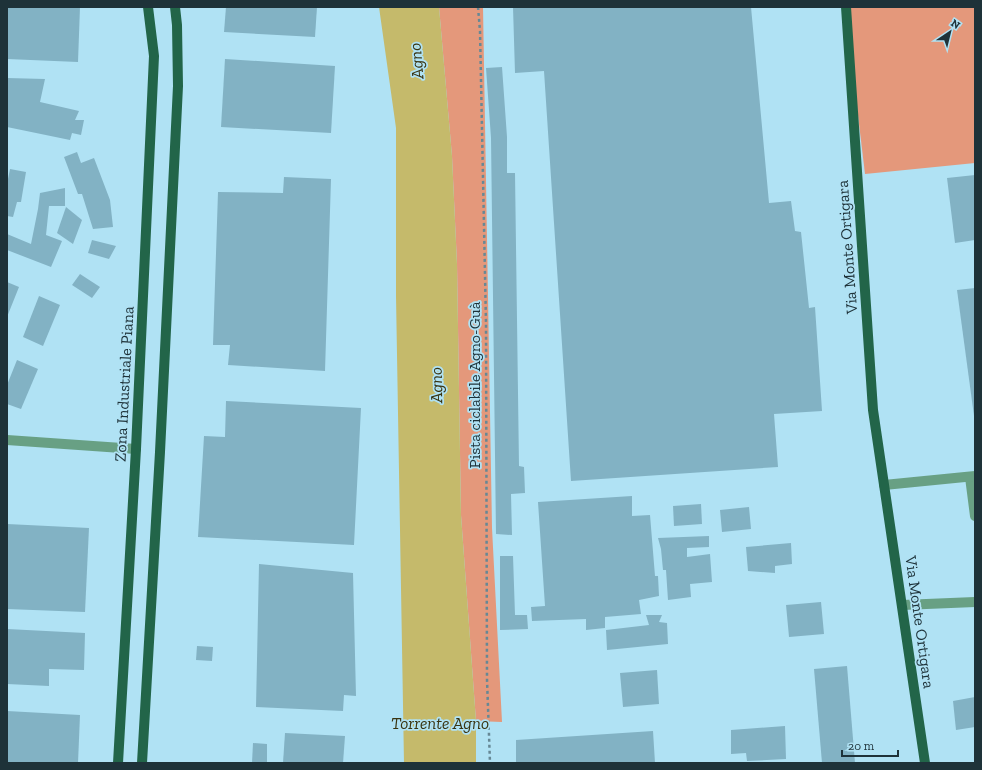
<svg xmlns="http://www.w3.org/2000/svg" width="982" height="770" font-family="'Zilla Slab',serif">
	<style>
		.green { fill: #e4987b }
		.water { fill: #c5ba6b }
		.building { fill: #82b2c4 }
		.lines { fill: none; stroke-linecap: round; stroke-linejoin: round }
		.path { stroke: #668895; stroke-width: 2.5; stroke-dasharray: 3 3; stroke-linecap: butt }
		.minor { stroke: #68a084; stroke-width: 10 }
		.major { stroke: #226549; stroke-width: 10 }
		.labels { text-anchor: middle; dominant-baseline: central; stroke-width: 3.5; stroke-linejoin: round; paint-order: stroke }
		.street-label { font-size: 16px; fill: #1e3239; stroke: #b0e2f4 }
		.water-label { font-size: 17px; font-style: italic; fill: #393411; stroke: #b0e2f4 }
	</style>
	<rect width="100%" height="100%" fill="#b0e2f4"/>
	<g class="green">
		<polygon points="439,7 483,7 492,528 502,722 476,721 461,515 457,264 452,156"/>
		<polygon points="845,7 975,7 975,163 865,174"/>
	</g>
	<polygon class="water" points="379,7 439,7 452,156 457,264 461,515 476,721 476,763 404,763 396,296 396,128"/>
	<g class="building">
		<polygon points="7,7 80,7 78,62 7,59"/>
		<polygon points="226,7 317,7 315,37 224,32"/>
		<polygon points="513,7 751,7 769,203 791,201 795,231 801,232 809,308 815,307 822,411 774,414 778,467 571,481 544,71 515,73"/>
		<polygon points="225,59 335,66 331,133 221,127"/>
		<polygon points="502,67 507,137 507,173 515,173 519,466 524,467 525,493 511,494 512,535 496,534 491,138 486,68"/>
		<polygon points="7,78 45,79 40,102 79,111 75,120 84,120 81,135 72,133 70,140 7,127"/>
		<polygon points="77,152 81,163 94,158 110,200 113,227 93,229 82,194 78,194 64,157"/>
		<polygon points="10,169 26,172 21,202 17,202 13,217 7,216 7,184"/>
		<polygon points="975,175 975,240 955,243 947,178"/>
		<polygon points="284,177 331,179 325,371 228,365 230,345 213,345 218,192 283,193"/>
		<polygon points="65,188 65,206 49,206 46,235 62,241 51,267 7,250 7,234 31,244 38,209 40,193"/>
		<polygon points="66,207 82,220 73,244 57,233"/>
		<polygon points="92,240 116,246 109,259 88,253"/>
		<polygon points="80,274 100,287 92,298 72,285"/>
		<polygon points="7,282 19,287 7,317"/>
		<polygon points="975,288 975,416 974,416 957,290"/>
		<polygon points="39,296 60,305 43,346 23,337"/>
		<polygon points="17,360 38,369 21,409 7,404 7,385"/>
		<polygon points="226,401 361,408 354,545 198,537 204,436 225,437"/>
		<polygon points="632,496 632,516 650,515 655,576 658,576 659,596 639,600 641,614 605,617 605,628 586,630 586,619 532,621 531,607 545,606 538,502"/>
		<polygon points="701,504 702,524 674,526 673,506"/>
		<polygon points="749,507 751,529 722,532 720,510"/>
		<polygon points="7,524 89,528 85,612 7,609"/>
		<polygon points="709,536 709,547 687,548 687,557 710,554 712,582 690,584 691,597 668,600 666,570 663,570 661,549 658,538"/>
		<polygon points="791,543 792,564 775,566 775,573 748,571 746,547"/>
		<polygon points="500,556 513,556 515,615 527,615 528,629 500,630"/>
		<polygon points="259,564 353,573 356,696 344,695 343,711 256,707"/>
		<polygon points="821,602 824,634 789,637 786,605"/>
		<polygon points="646,615 662,615 659,622 667,623 668,644 607,650 606,630 649,625"/>
		<polygon points="7,629 85,633 84,670 49,669 49,686 7,684"/>
		<polygon points="197,646 213,647 212,661 196,660"/>
		<polygon points="847,666 855,763 822,763 814,669"/>
		<polygon points="657,670 659,704 623,707 620,673"/>
		<polygon points="975,697 975,727 956,730 953,701"/>
		<polygon points="7,711 80,715 78,763 7,763"/>
		<polygon points="785,726 786,759 747,761 746,753 731,754 731,730"/>
		<polygon points="653,731 655,763 516,763 516,740"/>
		<polygon points="285,733 345,736 343,763 283,763"/>
		<polygon points="253,743 267,744 267,763 252,763"/>
	</g>
	<g class="lines">
		<polyline class="path" points="478,7 480,31 486,323 487,679 490,763"/>
		<g class="minor">
			<polyline points="7,440 136,449"/>
			<polyline points="970,477 975,516"/>
			<polyline points="884,485 975,476"/>
			<polyline points="902,605 975,602"/>
		</g>
		<g class="major">
			<polyline points="846,7 873,410 925,763"/>
			<polyline points="118,763 136,449 154,56 148,7"/>
			<polyline points="142,763 160,452 178,86 177,25 175,7"/>
		</g>
	</g>
	<g class="labels">
		<g class="street-label">
			<text transform="translate(847 247) rotate(-94)">Via Monte Ortigara</text>
			<text transform="translate(124 384) rotate(-87)">Zona Industriale Piana</text>
			<text transform="translate(474 385) rotate(-90)">Pista ciclabile Agno-Guà</text>
			<text transform="translate(920 622) rotate(82)">Via Monte Ortigara</text>
		</g>
		<g class="water-label">
			<text transform="translate(416 61) rotate(-95)">Agno</text>
			<text transform="translate(436 385) rotate(-91)">Agno</text>
			<text x="440" y="723">Torrente Agno</text>
		</g>
	</g>
	<rect width="982" height="770" fill="none" stroke="#1e3239" stroke-width="16"/>
	<g transform="translate(950 32) rotate(35)" stroke="#b0e2f4" stroke-width="3" paint-order="stroke">
	<path d="M0-3L7 15L0 10L-7 15Z" fill="#1e3239"/>
	<text y="-6" font-size="11" font-weight="bold" text-anchor="middle" fill="#1e3239">N</text>
	</g>
	<path d="M842 750v6h56v-6" fill="none" stroke="#1e3239" stroke-width="2"/>
	<text x="848" y="750" font-size="12" fill="#1e3239" stroke="#b0e2f4" stroke-width="3" paint-order="stroke">20 m</text>
</svg>
